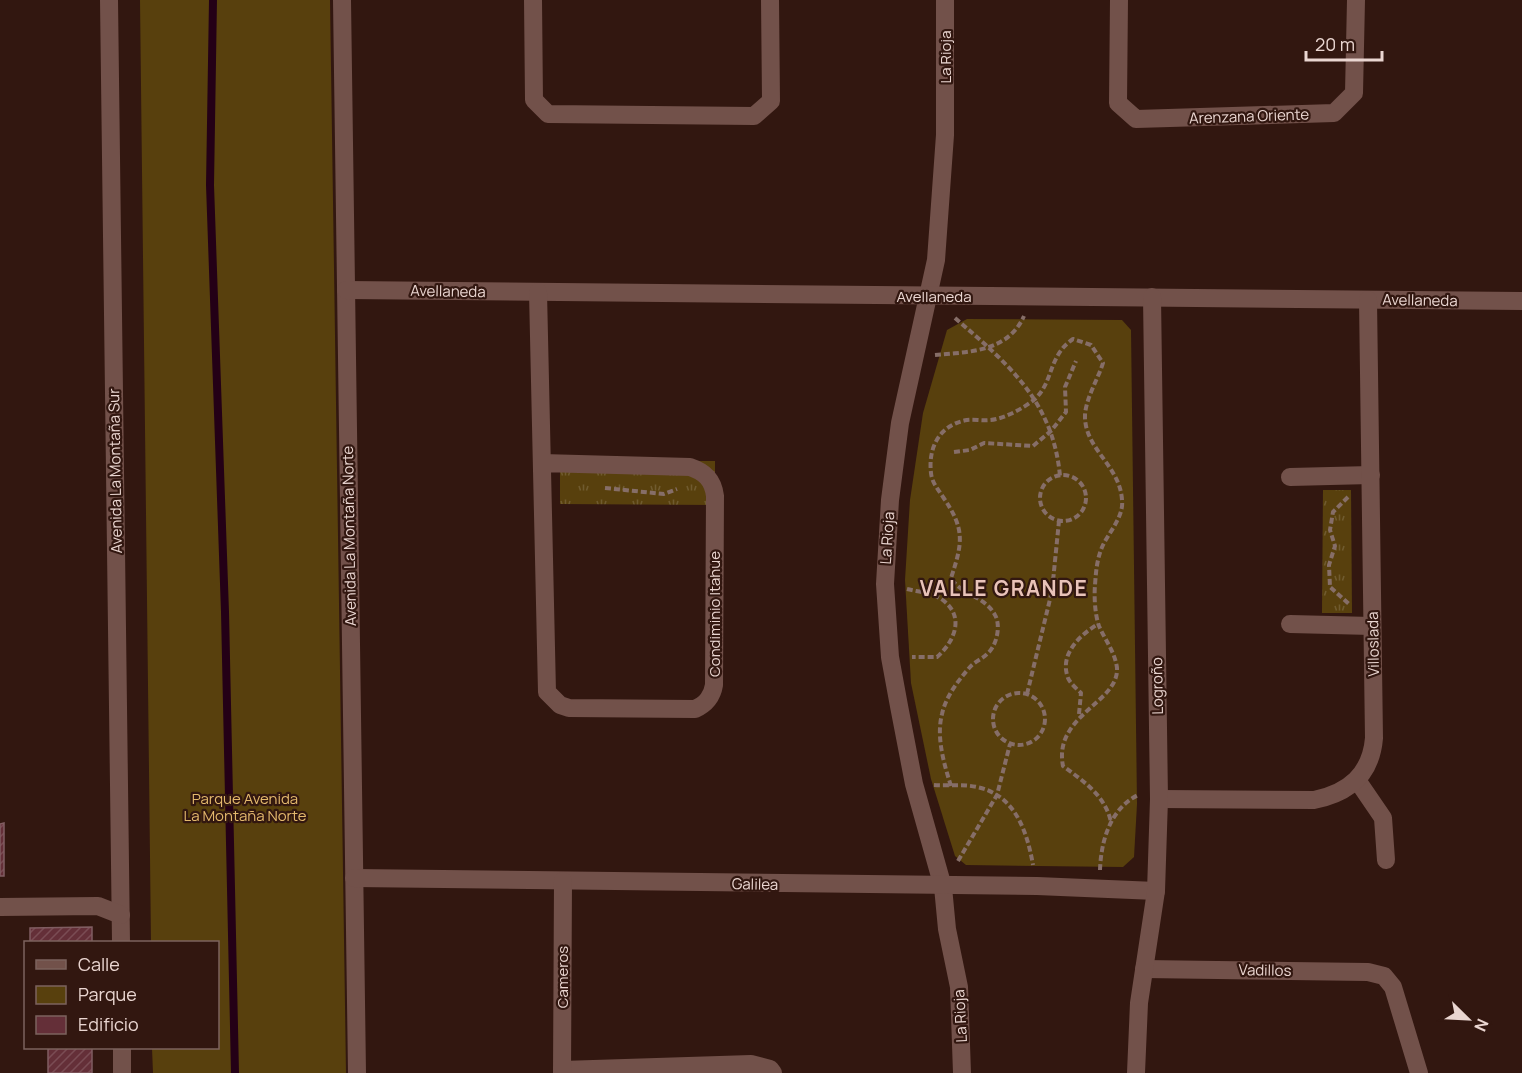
<svg xmlns="http://www.w3.org/2000/svg" width="1522" height="1073" font-family="Manrope,sans-serif">
	<style>
		.grass { fill: url(#grass-tufts) }
		.park { fill: #58400d }
		.lines { fill: none; stroke-linecap: round; stroke-linejoin: round }
		.stream { stroke: #240016; stroke-width: 8 }
		.building { fill: url(#building-hatch); stroke: #805d61; stroke-width: 1.5 }
		.path { stroke: #866e68; stroke-width: 4; stroke-dasharray: 6 3; stroke-linecap: butt }
		.minor { stroke: #72514a; stroke-width: 18 }
		.labels { text-anchor: middle; dominant-baseline: central; stroke-width: 4.5; stroke-linejoin: round; paint-order: stroke }
		.street-label { font-size: 15px; fill: #ead6d1; stroke: #321710 }
		.park-label { font-size: 15px; fill: #e4b96d; stroke: #321710 }
		.district-label { font-size: 21px; font-weight: bold; letter-spacing: 1.5px; fill: #e9c3b9; stroke: #321710 }
	</style>
	<defs>
		<pattern id="grass-tufts" width="24" height="20" patternUnits="userSpaceOnUse" patternTransform="scale(1.5)"><rect width="24" height="20" fill="#58400d"/><path d="M3 7l-1-3M5 7V3M7 7l1-3M15 17l-1-3M17 17v-4M19 17l1-3" fill="none" stroke="#705b2f"/></pattern>
		<pattern id="building-hatch" width="6" height="6" patternUnits="userSpaceOnUse" patternTransform="scale(1.5)"><rect width="6" height="6" fill="#642f38"/><path d="M-1 1l2-2M0 6l6-6M5 7l2-2" fill="none" stroke="#7a4c54"/></pattern>
	</defs>
	<rect width="100%" height="100%" fill="#321710"/>
	<g class="grass">
		<polygon points="560,461 715,461 715,505 560,504"/>
		<polygon points="1323,490 1351,490 1352,613 1322,613"/>
	</g>
	<g class="park">
		<polygon points="140,0 330,0 346,1073 153,1073 152,1048 218,1048 218,942 151,942"/>
		<polygon points="967,319 1122,320 1131,330 1137,804 1134,857 1123,867 966,865 955,856 931,779 911,683 905,580 910,500 923,413 947,330"/>
	</g>
	<g class="lines">
		<polyline class="stream" points="213,0 210,185 225,612 235,1073"/>
	</g>
	<g class="building">
		<polygon points="4,823 4,876 0,876 0,824"/>
		<polygon points="92,927 92,942 30,942 30,928"/>
		<rect x="48" y="1048" width="44" height="25"/>
	</g>
	<g class="lines">
		<g class="path">
			<path d="M955,318C1008,364 1053,401 1060,476"/>
			<path d="M935,355C969,352 1008,352 1024,316"/>
			<polyline points="954,452 970,450 984,443 1033,446 1051,431 1066,412 1065,387 1076,361"/>
			<circle cx="1063" cy="498" r="23"/>
			<polyline points="605,488 664,494 677,489"/>
			<polyline points="1348,497 1333,512 1330,530 1335,546 1329,565 1330,587 1350,605"/>
			<path d="M907,589C919,592 934,593 944,601C965,618 954,642 937,657H912"/>
			<circle cx="1019" cy="719" r="26"/>
			<polyline points="1027,694 1052,591 1059,521"/>
			<path d="M1079,714L1081,693C1077,689 1070,683 1068,678C1059,654 1080,635 1098,624"/>
			<path d="M934,785C948,786 963,784 977,787C1015,795 1027,831 1033,865"/>
			<path d="M951,786C944,764 936,737 942,714C946,696 958,681 970,667C975,661 983,659 988,653C997,645 1001,625 995,615C985,596 961,595 951,578C963,542 965,529 943,497C938,489 932,483 931,473C928,448 939,425 967,420C974,419 982,421 990,420C1004,419 1024,408 1035,399C1054,381 1048,356 1073,339L1091,345L1103,363C1098,379 1086,398 1085,415C1084,449 1120,465 1122,500C1124,516 1110,531 1103,545C1097,558 1096,571 1095,585C1094,597 1095,615 1099,626C1105,640 1115,652 1117,668C1119,703 1053,715 1063,766C1083,781 1105,795 1111,822"/>
			<polyline points="958,861 997,795 1010,744"/>
			<path d="M1100,870C1101,841 1110,809 1138,795"/>
		</g>
		<g class="minor">
			<polyline points="109,0 121,942"/>
			<polyline points="342,0 357,1073"/>
			<polyline points="533,0 534,100 548,114 754,116 771,101 770,0"/>
			<polyline points="945,0 945,135 936,260 900,423 890,500 885,584 890,657 899,706 914,784 943,887 947,929 959,987 962,1073"/>
			<polyline points="1119,0 1118,103 1136,119 1334,113 1354,93 1356,0"/>
			<polyline points="346,290 1522,301"/>
			<path d="M538,292L547,692L560,705L569,708L695,709C706,704 712,697 714,685L715,496C713,480 705,472 690,467L542,463"/>
			<polyline points="1290,477 1371,475"/>
			<polyline points="1290,624 1372,626"/>
			<polyline points="1357,780 1383,818 1386,860"/>
			<path d="M1159,799L1314,800C1349,793 1371,774 1374,738L1368,300"/>
			<polyline points="354,878 1037,886 1156,891"/>
			<polyline points="0,907 98,906 121,915"/>
			<polyline points="1144,969 1368,972 1384,976 1393,987 1419,1073"/>
			<polyline points="122,1048 122,1073"/>
			<polyline points="562,1070 751,1064 770,1069 773,1073"/>
			<polyline points="562,1073 563,881"/>
			<polyline points="1136,1073 1139,1003 1156,891 1159,799 1152,297"/>
		</g>
	</g>
	<g class="labels">
		<g class="street-label">
			<text transform="translate(945 57) rotate(-90)">La Rioja</text>
			<text transform="translate(1249 116) rotate(-2)">Arenzana Oriente</text>
			<text transform="translate(448 291) rotate(1)">Avellaneda</text>
			<text x="934" y="296">Avellaneda</text>
			<text transform="translate(1420 300) rotate(1)">Avellaneda</text>
			<text transform="translate(115 471) rotate(-91)">Avenida La Montaña Sur</text>
			<text transform="translate(349 536) rotate(-91)">Avenida La Montaña Norte</text>
			<text transform="translate(887 538) rotate(-86)">La Rioja</text>
			<text transform="translate(714 614) rotate(-90)">Condiminio Itahue</text>
			<text transform="translate(1373 644) rotate(-91)">Villoslada</text>
			<text transform="translate(1157 686) rotate(-91)">Logroño</text>
			<text transform="translate(755 884) rotate(1)">Galilea</text>
			<text transform="translate(1265 970) rotate(1)">Vadillos</text>
			<text transform="translate(562 977) rotate(-90)">Cameros</text>
			<text transform="translate(960 1016) rotate(-93)">La Rioja</text>
		</g>
		<g class="park-label">
			<text x="245" y="798">Parque Avenida<tspan x="245" dy="17">La Montaña Norte</tspan></text>
		</g>
		<g class="district-label">
			<text x="1004" y="588">VALLE GRANDE</text>
		</g>
	</g>
	<rect x="24" y="941" width="195" height="108" fill="#321710" stroke="#7c635d" stroke-width="1.5"/>
	<rect x="36" y="960" width="30" height="9" fill="#72514a" stroke="#7c635d" stroke-width="1.5"/>
	<text x="78" y="971" font-size="18" fill="#ead6d1">Calle</text>
	<rect x="36" y="986" width="30" height="18" fill="#58400d" stroke="#7c635d" stroke-width="1.5"/>
	<text x="78" y="1001" font-size="18" fill="#ead6d1">Parque</text>
	<rect x="36" y="1016" width="30" height="18" fill="#642f38" stroke="#7c635d" stroke-width="1.5"/>
	<text x="78" y="1031" font-size="18" fill="#ead6d1">Edificio</text>
	<g transform="translate(1468 1019) rotate(114)" stroke="#321710" stroke-width="4.5" paint-order="stroke">
	<path d="M0-4.5L10 22L0 15L-10 22Z" fill="#ead6d1"/>
	<text y="-9" font-size="16" font-weight="bold" text-anchor="middle" fill="#ead6d1">N</text>
	</g>
	<path d="M1306 51v9h76v-9" fill="none" stroke="#ead6d1" stroke-width="3"/>
	<text x="1315" y="51" font-size="18" fill="#ead6d1" stroke="#321710" stroke-width="4.5" paint-order="stroke">20 m</text>
</svg>
